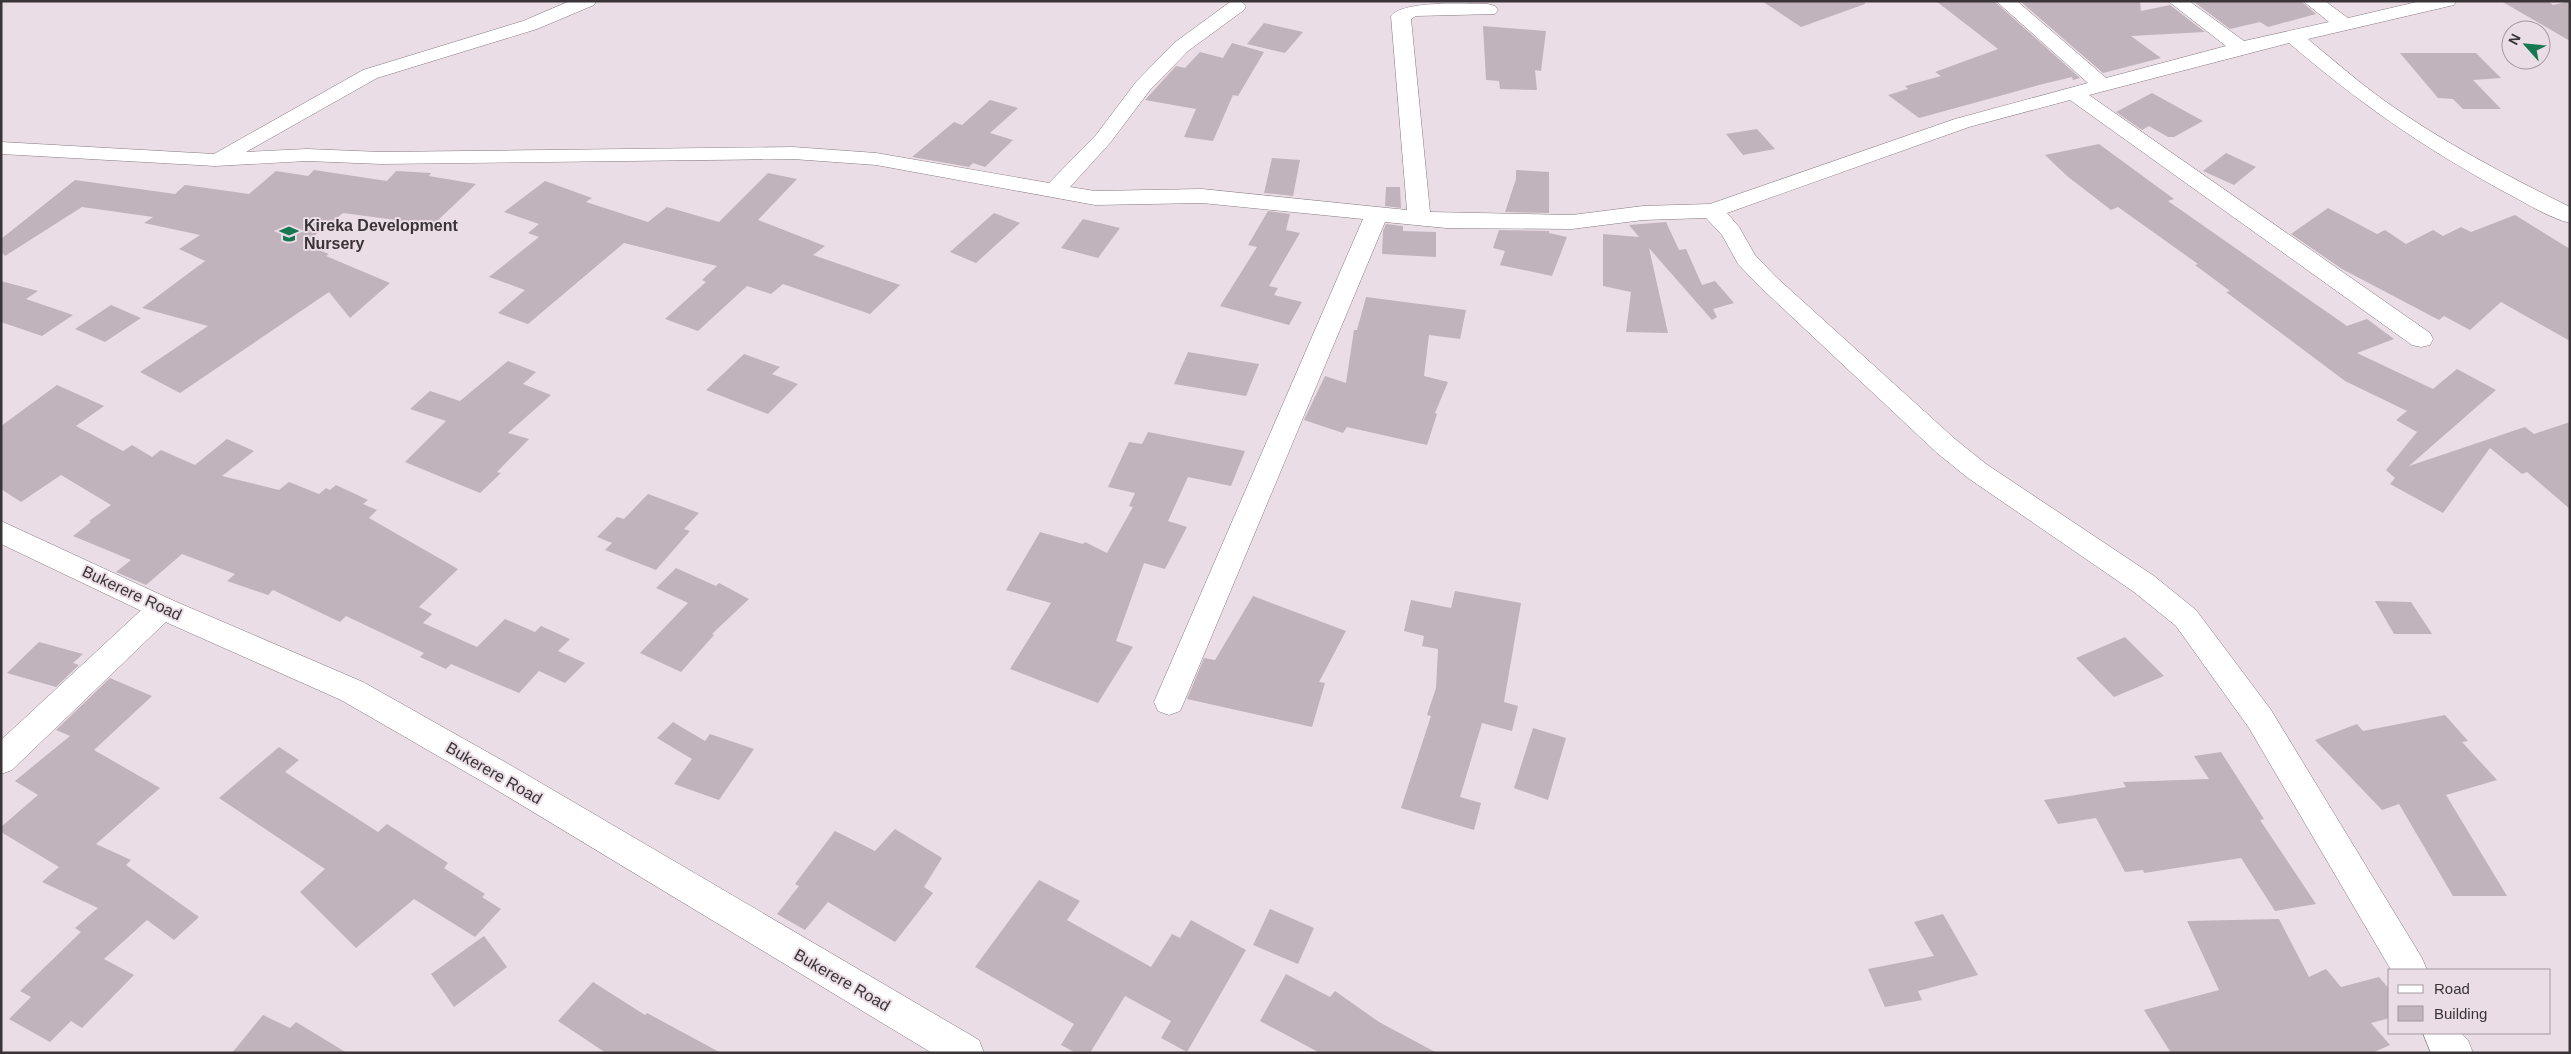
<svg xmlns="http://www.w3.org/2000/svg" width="2571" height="1054" font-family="Arial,sans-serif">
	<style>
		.building { fill: #c0b3bb }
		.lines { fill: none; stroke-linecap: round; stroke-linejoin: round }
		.minor-casing { stroke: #867a81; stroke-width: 1 }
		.tertiary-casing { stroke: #867a81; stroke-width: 1 }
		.minor { fill: #fff; fill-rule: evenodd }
		.tertiary { fill: #fff; fill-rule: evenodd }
		.labels { text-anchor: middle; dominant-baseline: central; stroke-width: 4; stroke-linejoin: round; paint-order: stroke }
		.poi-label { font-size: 16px; font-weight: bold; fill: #393437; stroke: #ebdde5; text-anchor: start }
		.street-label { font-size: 16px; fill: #393437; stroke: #ebdde5 }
	</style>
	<rect width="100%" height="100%" fill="#ebdde5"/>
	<g class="building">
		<polygon points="1762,1 1864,1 1865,4 1801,27"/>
		<polygon points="1936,1 1994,1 2080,78 2073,80 2072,77 2039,85 1919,118 1888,95 1908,89 1905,86 1941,76 1935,72 1998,49"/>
		<polygon points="2020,1 2140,1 2141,11 2170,5 2205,32 2131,36 2161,58 2103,73"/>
		<polygon points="2193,1 2301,1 2316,14 2268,27 2260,22 2230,29"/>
		<polygon points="2501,1 2548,1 2553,5 2570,1 2570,41"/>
		<polygon points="1264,23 1303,32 1285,53 1247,44"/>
		<polygon points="1483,26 1546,31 1541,71 1535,70 1537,90 1500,89 1499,81 1486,80"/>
		<polygon points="1232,43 1264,52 1238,96 1233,95 1213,141 1184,137 1196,109 1145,100 1176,66 1185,68 1200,52 1223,58"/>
		<polygon points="2400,53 2476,53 2501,78 2473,80 2501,109 2463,109 2453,99 2438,98"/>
		<polygon points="2152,93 2203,121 2174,137 2168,137 2149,126 2142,130 2116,112"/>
		<polygon points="990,100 1018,108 990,133 1013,140 985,167 973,163 969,167 912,157 954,122 962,125"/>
		<polygon points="1757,129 1775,149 1743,155 1726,134"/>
		<polygon points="2099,144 2174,199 2168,201 2347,326 2367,319 2394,339 2357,353 2433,389 2457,369 2496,390 2409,466 2525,427 2534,434 2570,422 2570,509 2527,472 2522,474 2490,448 2443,513 2390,484 2395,478 2386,470 2417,432 2396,420 2407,411 2345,381 2226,292 2230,291 2195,265 2198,264 2118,207 2111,210 2067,176 2045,155"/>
		<polygon points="2226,153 2256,167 2234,185 2203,171"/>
		<polygon points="1272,158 1300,160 1293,196 1264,193"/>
		<polygon points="314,170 387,181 396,171 431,173 429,176 476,184 433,225 343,213 304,244 329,254 326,256 390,283 350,318 329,292 180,393 140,372 208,326 142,308 205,261 179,249 200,235 144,223 153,217 82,207 5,256 1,251 1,239 75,180 175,194 185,185 249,194 276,171 308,176"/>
		<polygon points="1516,170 1549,172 1549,213 1505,212 1516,179"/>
		<polygon points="768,173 797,179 758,220 825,246 813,255 900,285 870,314 783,284 771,294 747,286 698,331 665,319 706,282 702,280 717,266 624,243 528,324 498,313 525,290 489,277 539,237 528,233 539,224 504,212 545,181 592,198 586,202 648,222 667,207 719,222"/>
		<polygon points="1386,187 1400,187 1401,208 1385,206"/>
		<polygon points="2328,208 2377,234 2385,230 2406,244 2433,230 2443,236 2461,227 2471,232 2515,215 2570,249 2570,341 2501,302 2470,330 2444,316 2439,320 2342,269 2291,234"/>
		<polygon points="1268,211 1290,214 1286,230 1300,233 1269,286 1278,288 1274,295 1302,302 1289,325 1220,306 1257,247 1248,245"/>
		<polygon points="994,213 1020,223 976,263 950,252"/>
		<polygon points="1083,219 1120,228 1098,258 1061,248"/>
		<polygon points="1666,222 1679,250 1686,249 1702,285 1715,281 1734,303 1713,309 1717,317 1712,320 1649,248 1668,333 1626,332 1631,292 1603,286 1603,234 1639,237 1629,225"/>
		<polygon points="1386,224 1403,226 1403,231 1436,232 1436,257 1382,254 1383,231"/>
		<polygon points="1499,230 1549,231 1549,233 1567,237 1552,276 1500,265 1505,251 1493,248"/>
		<polygon points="1,281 38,291 26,299 73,315 42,336 1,322"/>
		<polygon points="1366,297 1466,310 1460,339 1429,335 1424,376 1448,382 1435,413 1437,414 1427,445 1347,427 1343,433 1304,420 1325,376 1346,383 1354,330 1357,330"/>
		<polygon points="111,305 141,318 105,342 75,329"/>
		<polygon points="1188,352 1259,364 1246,396 1174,384"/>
		<polygon points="744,354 780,367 772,374 798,384 768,414 706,390"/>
		<polygon points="508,361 536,372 523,384 551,395 508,433 529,439 497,472 501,473 480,493 405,462 446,421 410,409 430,391 460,401"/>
		<polygon points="57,385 104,406 76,426 123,451 132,445 152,457 161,450 195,465 227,439 254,451 222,476 279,490 289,482 319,494 326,488 330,490 336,485 368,500 363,504 377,510 369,518 458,569 419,607 432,614 423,623 477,647 505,619 535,632 541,626 570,639 558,651 585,663 565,683 539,671 519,693 451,664 446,669 420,657 424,653 346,616 340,622 273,590 268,595 227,581 235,574 182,554 146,585 116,572 131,560 73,536 91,522 89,521 111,505 61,475 21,502 1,489 1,426"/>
		<polygon points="1148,432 1245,451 1231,486 1188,477 1168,521 1187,527 1165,569 1144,563 1116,641 1133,647 1098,703 1010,669 1051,603 1006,590 1040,532 1083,544 1085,542 1107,553 1133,507 1129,506 1135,493 1108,487 1129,442 1142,444"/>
		<polygon points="648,494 699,513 684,529 690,531 656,570 605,550 612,543 597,537 617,517 624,519"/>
		<polygon points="676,568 716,586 719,583 749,599 712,634 714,635 681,672 640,653 688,603 656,588"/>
		<polygon points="1455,591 1521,603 1504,702 1518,706 1512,731 1482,723 1460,797 1481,803 1474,830 1401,808 1431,716 1427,715 1436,688 1438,649 1422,646 1424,636 1404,631 1411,600 1451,608"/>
		<polygon points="1253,596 1346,631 1319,682 1325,683 1312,727 1187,699 1204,658 1215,660"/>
		<polygon points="2375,601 2411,602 2432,634 2394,634"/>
		<polygon points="2125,637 2164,676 2114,697 2076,658"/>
		<polygon points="39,642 83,654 73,663 79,665 56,687 7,673"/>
		<polygon points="110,678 152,696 94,750 160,788 96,844 131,860 126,865 199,917 174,940 147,920 104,959 134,975 82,1028 71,1021 50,1042 9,1019 31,997 20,991 81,932 75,928 98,908 42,882 59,867 1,832 1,827 38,795 15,781 70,736 56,730"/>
		<polygon points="2445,715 2468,741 2462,742 2497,780 2446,795 2507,896 2453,896 2399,804 2382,810 2315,740 2357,724 2363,731"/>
		<polygon points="673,722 705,741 710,734 754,749 719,800 674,784 692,759 657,738"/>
		<polygon points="1533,728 1566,738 1548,800 1514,788"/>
		<polygon points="279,747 299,760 285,772 378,832 387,824 448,863 444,868 485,894 482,897 501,909 475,937 414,899 356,948 300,892 325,869 219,798"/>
		<polygon points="2221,752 2264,819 2260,820 2316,904 2275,911 2241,858 2144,873 2143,870 2125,872 2096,818 2058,824 2044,800 2126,787 2123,782 2209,779 2194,756"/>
		<polygon points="895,829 942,858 924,887 933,893 895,942 828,902 805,930 777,914 799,886 795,884 835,831 875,851"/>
		<polygon points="1039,880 1080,901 1067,920 1151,967 1172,934 1180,938 1191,920 1246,950 1187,1052 1161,1038 1171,1021 1125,996 1090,1053 1076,1053 1061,1045 1074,1024 975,967"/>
		<polygon points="1270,909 1314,928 1298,964 1253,945"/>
		<polygon points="1943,914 1978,975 1918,991 1922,1000 1885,1007 1868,969 1934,956 1914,922"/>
		<polygon points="2279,919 2309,977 2326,969 2341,987 2379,977 2390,990 2390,1018 2371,1023 2390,1045 2372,1053 2171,1053 2144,1010 2219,990 2187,921"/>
		<polygon points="484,936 507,967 454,1007 431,974"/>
		<polygon points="1286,974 1330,997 1335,991 1379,1022 1437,1053 1320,1053 1260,1021"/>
		<polygon points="593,982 645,1015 647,1013 721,1053 606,1053 558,1021"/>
		<polygon points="263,1015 290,1028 296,1022 347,1053 232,1053"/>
	</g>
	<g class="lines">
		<g class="minor-casing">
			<g id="minor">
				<path d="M570,1H596L594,5L537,29L377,78L246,152L307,149L381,152L793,147L876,153L1049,183L1096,135L1136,82L1174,43L1230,2L1241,1L1246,6L1244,10L1188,51L1150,90L1110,143L1070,187L1095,191L1202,189L1407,210L1391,16C1404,0 1466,4 1488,4L1495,6L1498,10L1495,14L1416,16L1411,19L1430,212L1572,215L1643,206L1710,204L1955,119L2088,83L1996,1H2017L2106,78L2226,46L2168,1H2189L2244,41L2329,22L2303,1H2325L2348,18L2421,1H2456L2454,5L2308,39C2332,59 2356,80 2382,99C2441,141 2505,175 2570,207V223C2546,217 2523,201 2501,190C2421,146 2358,102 2289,43L2089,95L2430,333L2433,339L2430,345L2421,347L2412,345L2070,100L1969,127L1727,213L1739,227L1755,255L1775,276L1955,439L1986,464L2154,576L2196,610L2271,710L2422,958L2427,970H2391L2249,728L2176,626L2134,592L1968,478L1937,453L1759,286L1738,264L1722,235L1706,218L1643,220L1572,229L1446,228L1385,222L1184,702L1180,711L1169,715L1158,711L1154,702L1363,219L1202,203L1095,205L876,165L793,159L381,164L307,161L215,166L1,154V142L214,154L363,70L523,21Z"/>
				<polygon points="162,596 172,600 176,608 172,616 12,770 1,774 1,740 152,600"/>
				<polygon points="2423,1033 2461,1033 2468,1040 2473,1053 2431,1053"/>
			</g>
		</g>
		<g class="tertiary-casing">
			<polygon id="tertiary" points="1,521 172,600 363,682 512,766 979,1040 984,1053 932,1053 490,786 341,700 152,616 1,544"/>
		</g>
		<use href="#minor" class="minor"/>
		<use href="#tertiary" class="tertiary"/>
	</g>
	<defs>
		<g id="school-bare" transform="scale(1.5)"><path d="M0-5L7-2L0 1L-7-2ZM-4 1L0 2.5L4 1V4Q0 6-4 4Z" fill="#157850" stroke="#ebdde5" stroke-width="2.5" paint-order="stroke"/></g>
	</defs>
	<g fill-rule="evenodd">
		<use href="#school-bare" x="289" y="234"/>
	</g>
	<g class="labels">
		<g class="poi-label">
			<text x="304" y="225">Kireka Development<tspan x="304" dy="18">Nursery</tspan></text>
		</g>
		<g class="street-label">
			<text transform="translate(132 593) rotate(25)">Bukerere Road</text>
			<text transform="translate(494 773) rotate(30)">Bukerere Road</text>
			<text transform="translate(842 980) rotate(30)">Bukerere Road</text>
		</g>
	</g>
	<rect width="2571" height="1054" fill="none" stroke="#393437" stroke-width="5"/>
	<rect x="2388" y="969" width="162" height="65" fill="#ebdde5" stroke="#a4999f"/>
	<rect x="2398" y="985" width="25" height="8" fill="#ffffff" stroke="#a4999f"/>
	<text x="2434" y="994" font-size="15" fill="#393437">Road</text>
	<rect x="2398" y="1006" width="25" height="15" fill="#c0b3bb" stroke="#a4999f"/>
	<text x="2434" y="1019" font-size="15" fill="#393437">Building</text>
	<g transform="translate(2526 45) rotate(297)"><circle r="24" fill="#ebdde5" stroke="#a4999f"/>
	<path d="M0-4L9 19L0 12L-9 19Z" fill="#157850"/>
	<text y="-8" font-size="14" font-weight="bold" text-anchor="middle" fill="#393437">N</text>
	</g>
</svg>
